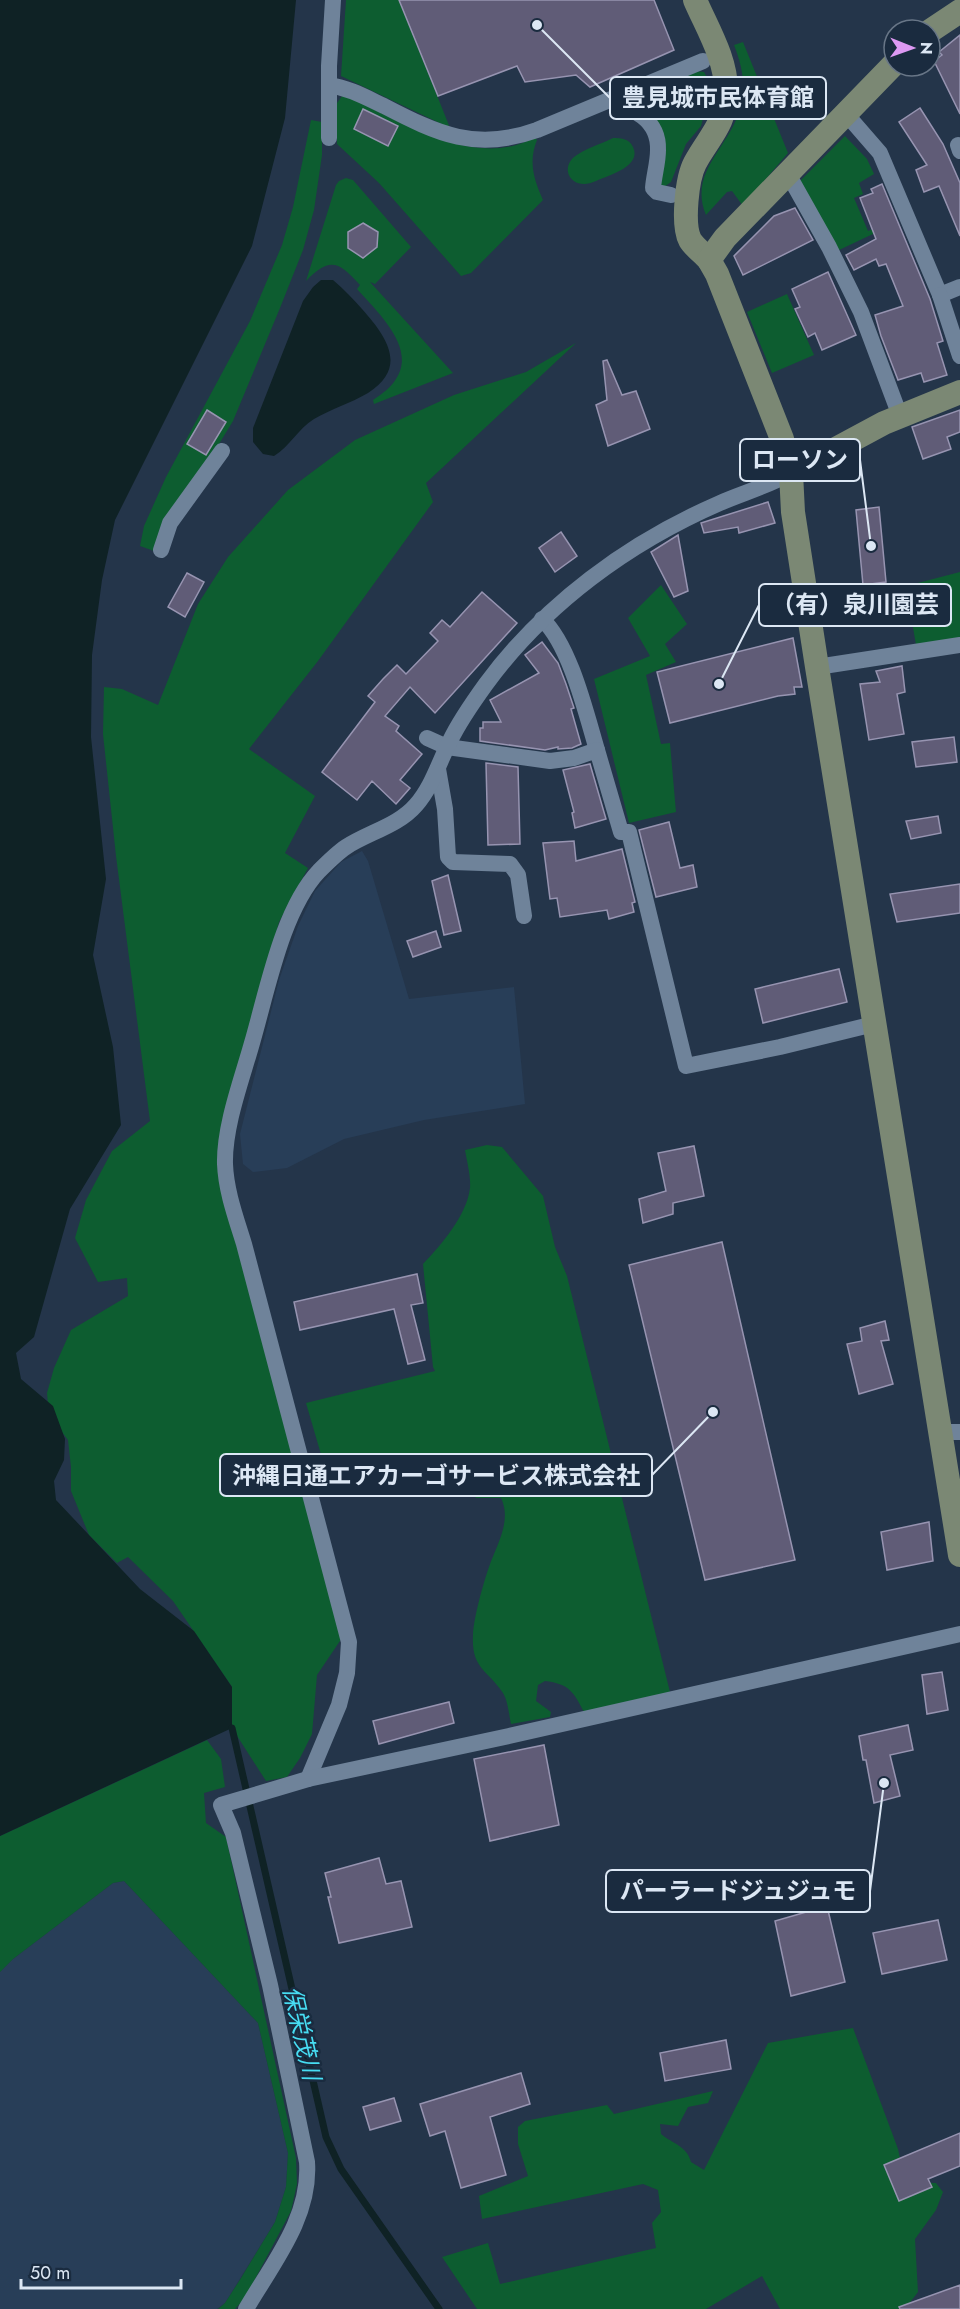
<svg xmlns="http://www.w3.org/2000/svg" width="960" height="2309" font-family="Jost,'Noto Sans JP',sans-serif">
	<style>
		.built { fill: #283e58 }
		.green { fill: #0d5d30 }
		.water { fill: #0f2225 }
		.lines { fill: none; stroke-linecap: round; stroke-linejoin: round }
		.stream { stroke: #0f2225; stroke-width: 7 }
		.building { fill: #605c77; stroke: #9794b1; stroke-width: 1.5 }
		.street { stroke: #6f839a; stroke-width: 16 }
		.secondary { stroke: #7b8874; stroke-width: 24 }
		.labels { text-anchor: middle; dominant-baseline: central; stroke-width: 5; stroke-linejoin: round; paint-order: stroke }
		.water-label { font-size: 24px; font-style: italic; fill: #47ddf3; stroke: #1a2b3f }
		.leader { fill: none; stroke: #dce7f4; stroke-width: 2 }
		.callout-dot { fill: #dce7f4; stroke: #1a2b3f; stroke-width: 2 }
		.callout { fill: #1a2b3f; stroke: #dce7f4; stroke-width: 2 }
		.callout-label { font-size: 24px; text-anchor: middle; font-weight: bold; fill: #dce7f4 }
	</style>
	<rect width="100%" height="100%" fill="#24354a"/>
	<g class="built">
		<polygon points="362,851 368,861 409,999 514,987 525,1104 424,1120 344,1139 287,1168 253,1172 243,1164 240,1134 279,980 298,926 315,891 341,862"/>
		<polygon points="124,1881 258,2023 288,2153 286,2187 275,2222 225,2303 217,2309 0,2309 0,1972 13,1959 113,1883"/>
	</g>
	<g class="green">
		<polygon points="346,0 399,0 450,128 341,76"/>
		<path d="M743,42L788,153L743,206L732,191L727,192L706,215C688,172 729,148 740,109C747,88 742,65 734,45Z"/>
		<polygon points="695,71 704,72 709,81 705,111 701,126 686,144 671,182 664,187 658,184 647,110 641,104 630,102 629,99"/>
		<path d="M342,96H347C400,121 477,171 535,137L537,140C528,162 534,180 543,200L471,273L461,276L379,183L337,144V103Z"/>
		<polygon points="311,120 322,122 322,155 314,210 303,250 280,308 233,421 154,551 140,546 144,526 166,477 250,321 282,245 293,207"/>
		<polygon points="845,136 867,159 874,174 859,183 863,194 854,198 868,231 892,221 894,224 837,251 798,183"/>
		<path d="M613,138C620,138 629,138 633,147C642,166 610,175 596,181C573,192 559,170 574,157C584,149 601,144 613,138Z"/>
		<path d="M346,178L353,180L411,247L375,284L370,282L453,373L374,404L373,400C431,364 389,324 357,289L360,285C339,262 330,256 306,281L336,185L339,181Z"/>
		<polygon points="787,294 814,355 772,373 747,312"/>
		<polygon points="576,343 426,483 433,502 318,661 249,749 315,796 285,853 308,868 279,922 258,997 221,1158 344,1635 317,1675 312,1734 300,1758 287,1777 266,1781 232,1728 232,1687 173,1601 128,1557 117,1563 89,1535 71,1491 71,1467 68,1440 49,1415 47,1393 54,1368 71,1330 128,1296 127,1278 98,1282 75,1238 86,1200 112,1151 150,1121 116,856 103,734 104,687 122,689 158,705 198,604 228,557 288,490 355,440 454,395 526,372"/>
		<polygon points="960,572 960,638 916,645 906,586"/>
		<polygon points="661,585 687,624 665,644 676,662 646,675 661,744 670,743 676,812 629,823 594,679 650,656 628,618"/>
		<path d="M487,1145L502,1147L543,1196L555,1247L567,1276L670,1692L584,1712C573,1691 569,1684 545,1681L538,1685L536,1701L551,1712L550,1717L511,1724C509,1715 508,1701 503,1693C487,1669 471,1669 473,1634C474,1617 483,1584 489,1567C497,1544 512,1521 501,1498H476L471,1490L477,1478L473,1457L327,1475L306,1403L435,1371L433,1367L423,1264C441,1245 467,1215 470,1188C471,1176 467,1162 465,1150Z"/>
		<polygon points="207,1740 221,1759 225,1787 204,1793 206,1823 226,1837 296,2158 297,2184 291,2211 245,2298 235,2309 218,2309 225,2303 241,2278 275,2222 286,2187 288,2153 258,2023 124,1881 113,1883 13,1959 0,1972 0,1836"/>
		<path d="M853,2028L898,2149L905,2182L936,2183L943,2192L936,2210L915,2239L918,2292L905,2309H780L762,2276L706,2309H477L442,2257L488,2243L500,2284L656,2248L652,2223L661,2212L658,2190L643,2184L482,2219L479,2196L528,2176L518,2144V2127L525,2121L607,2105L614,2114L713,2091L708,2103L688,2107L678,2126L660,2124L661,2134C673,2144 687,2146 691,2162L704,2170L768,2043Z"/>
	</g>
	<g class="water">
		<polygon points="0,0 296,0 285,118 252,246 115,520 102,580 92,655 91,737 106,879 93,955 113,1047 121,1125 70,1209 34,1337 16,1353 21,1379 53,1406 65,1439 64,1460 54,1481 56,1500 140,1589 194,1631 232,1687 232,1728 0,1836"/>
		<path d="M321,280H333C344,289 353,299 362,309C386,336 409,367 368,393C351,403 331,409 314,419C298,429 290,446 274,456L263,454L253,442V428L303,301L313,287Z"/>
	</g>
	<g class="lines">
		<polyline class="stream" points="232,1728 326,2137 341,2169 439,2309"/>
	</g>
	<g class="building">
		<polygon points="399,0 654,0 674,50 590,87 576,75 525,82 517,66 438,96"/>
		<polygon points="960,35 960,114 934,61 942,55 939,52"/>
		<polygon points="920,108 943,144 960,183 960,236 939,186 924,192 916,170 927,165 899,122"/>
		<polygon points="363,109 398,126 388,146 354,129"/>
		<polygon points="882,184 930,299 943,341 937,343 947,375 924,382 921,373 898,380 881,336 875,315 903,306 886,264 879,266 876,259 854,270 846,255 876,239 860,198 873,193 871,189"/>
		<polygon points="795,208 813,240 743,275 734,256 774,216"/>
		<polygon points="363,223 378,232 377,247 363,258 348,248 348,232"/>
		<polygon points="828,272 856,335 822,350 815,333 808,337 795,309 800,307 792,289"/>
		<polygon points="607,360 622,395 636,391 650,429 608,446 596,405 607,400 603,361"/>
		<polygon points="207,410 226,422 206,455 187,444"/>
		<polygon points="960,410 960,432 947,437 951,449 923,459 912,427"/>
		<polygon points="768,502 775,523 739,533 738,527 704,533 701,523"/>
		<polygon points="879,507 886,582 863,585 856,510"/>
		<polygon points="561,532 577,556 555,572 539,548"/>
		<polygon points="678,535 688,591 674,597 651,552"/>
		<polygon points="187,573 204,582 185,617 168,607"/>
		<polygon points="482,592 517,623 435,713 410,687 385,716 399,726 396,731 422,754 400,780 410,788 396,804 372,781 357,800 322,772 375,702 368,696 383,679 397,665 406,674 438,641 430,633 442,620 450,627"/>
		<polygon points="793,638 802,687 794,687 795,694 778,696 670,723 657,672"/>
		<polygon points="542,642 558,663 566,684 574,708 571,709 581,744 572,748 558,749 558,747 545,750 480,741 480,728 483,728 483,722 501,722 490,700 539,673 525,655"/>
		<polygon points="902,666 905,692 897,694 904,734 869,740 860,684 880,682 876,671"/>
		<polygon points="954,737 957,762 916,767 912,742"/>
		<polygon points="486,763 518,767 520,844 488,845"/>
		<polygon points="590,764 606,819 575,828 572,813 574,812 563,770"/>
		<polygon points="938,816 941,833 911,839 906,821"/>
		<polygon points="669,822 680,868 693,865 697,887 656,897 639,830"/>
		<polygon points="574,841 576,861 622,849 635,902 632,903 634,912 609,919 607,910 560,917 557,898 550,899 543,843"/>
		<polygon points="448,875 461,931 444,935 432,881"/>
		<polygon points="960,884 960,913 897,922 890,894"/>
		<polygon points="436,931 441,947 413,957 407,941"/>
		<polygon points="839,969 847,1002 763,1023 755,989"/>
		<polygon points="694,1146 704,1196 673,1203 673,1214 643,1223 639,1199 666,1191 658,1153"/>
		<polygon points="722,1242 795,1560 705,1580 629,1265"/>
		<polygon points="417,1274 423,1303 411,1305 425,1360 408,1364 394,1309 300,1330 294,1302"/>
		<polygon points="885,1321 889,1340 881,1341 893,1384 859,1394 847,1344 862,1341 860,1328"/>
		<polygon points="929,1522 933,1561 887,1570 881,1532"/>
		<polygon points="942,1672 948,1710 927,1714 922,1675"/>
		<polygon points="449,1702 454,1723 379,1744 373,1721"/>
		<polygon points="908,1725 913,1750 890,1755 900,1796 874,1803 866,1760 863,1760 859,1736"/>
		<polygon points="544,1745 559,1825 490,1841 474,1759"/>
		<polygon points="379,1858 386,1884 401,1881 412,1927 339,1943 328,1897 331,1897 325,1873"/>
		<polygon points="827,1906 845,1982 791,1996 775,1921"/>
		<polygon points="938,1920 947,1960 882,1974 873,1933"/>
		<polygon points="726,2040 731,2069 665,2081 660,2053"/>
		<polygon points="521,2073 530,2104 490,2117 506,2175 461,2188 445,2131 430,2136 420,2104"/>
		<polygon points="394,2098 401,2121 370,2130 363,2107"/>
		<polygon points="960,2133 960,2166 928,2179 932,2187 899,2201 884,2165"/>
		<polygon points="960,2285 960,2309 900,2309 899,2307"/>
	</g>
	<g class="lines">
		<g class="street">
			<path d="M329,85C349,88 365,97 384,106C438,134 476,152 537,130L703,61"/>
			<path d="M609,100C633,109 659,119 658,150C658,163 654,175 653,188L657,192L671,195"/>
			<polyline points="847,115 880,153 940,295 960,287"/>
			<polyline points="329,138 329,66 333,0"/>
			<polyline points="958,145 960,151"/>
			<polyline points="788,174 829,247 861,312 900,416"/>
			<polyline points="940,295 960,356"/>
			<polyline points="161,550 170,523 222,451"/>
			<path d="M542,619C570,645 586,713 597,750"/>
			<polyline points="817,667 960,645"/>
			<polyline points="427,738 447,747 550,761 574,758 597,750 621,832 629,832 686,1066 780,1047 874,1024"/>
			<polyline points="438,769 445,809 448,857 453,862 510,864 518,875 524,916"/>
			<polyline points="940,1432 960,1432"/>
			<path d="M308,1779L339,1705L347,1673L349,1642L244,1244C236,1218 226,1191 225,1164C224,1126 242,1079 252,1043C267,992 282,910 319,871C327,863 337,853 346,847C369,832 398,826 416,805C432,787 439,762 450,741C459,722 473,702 486,684C545,604 628,543 720,503C743,493 768,486 791,473"/>
			<path d="M246,2309C273,2263 311,2217 307,2162L270,1985L233,1833L221,1805L308,1779L509,1736L960,1634"/>
		</g>
		<g class="secondary">
			<path d="M695,0C707,28 727,60 726,92C726,124 709,137 695,163C687,178 682,224 690,240C694,247 704,254 709,260"/>
			<polyline points="930,31 960,11"/>
			<polyline points="894,64 725,238 709,260 717,274 782,439 791,473 793,512 817,667 960,1555"/>
			<polyline points="791,473 884,423 960,392"/>
		</g>
	</g>
	<g class="labels">
		<g class="water-label">
			<text transform="translate(302 2033) rotate(77)">保栄茂川</text>
		</g>
	</g>
	<path class="leader" d="M537 25L610 98M871 546L860 460M719 684L759 605M713 1412L652 1475M884 1783L870 1891"/>
	<g class="callout-dot">
		<circle cx="537" cy="25" r="6"/>
		<circle cx="871" cy="546" r="6"/>
		<circle cx="719" cy="684" r="6"/>
		<circle cx="713" cy="1412" r="6"/>
		<circle cx="884" cy="1783" r="6"/>
	</g>
	<g class="callout">
		<rect x="610" y="77" width="216" height="42" rx="6"/>
		<rect x="740" y="439" width="120" height="42" rx="6"/>
		<rect x="759" y="584" width="192" height="42" rx="6"/>
		<rect x="220" y="1454" width="432" height="42" rx="6"/>
		<rect x="606" y="1870" width="264" height="42" rx="6"/>
	</g>
	<g class="callout-label">
		<text x="718" y="106">豊見城市民体育館</text>
		<text x="800" y="468">ローソン</text>
		<text x="855" y="613">（有）泉川園芸</text>
		<text x="436" y="1484">沖縄日通エアカーゴサービス株式会社</text>
		<text x="738" y="1899">パーラードジュジュモ</text>
	</g>
	<g transform="translate(912 48) rotate(91)"><circle r="28" fill="#1a2b3f" stroke="#687687" stroke-width="1.5"/>
	<path d="M0-4.5L10 22L0 15L-10 22Z" fill="#dd99f3"/>
	<text y="-9" font-size="16" font-weight="bold" text-anchor="middle" fill="#dce7f4">N</text>
	</g>
	<path d="M21 2279v9h160v-9" fill="none" stroke="#dce7f4" stroke-width="3"/>
	<text x="30" y="2279" font-size="18" fill="#dce7f4" stroke="#1a2b3f" stroke-width="4.5" paint-order="stroke">50 m</text>
</svg>
